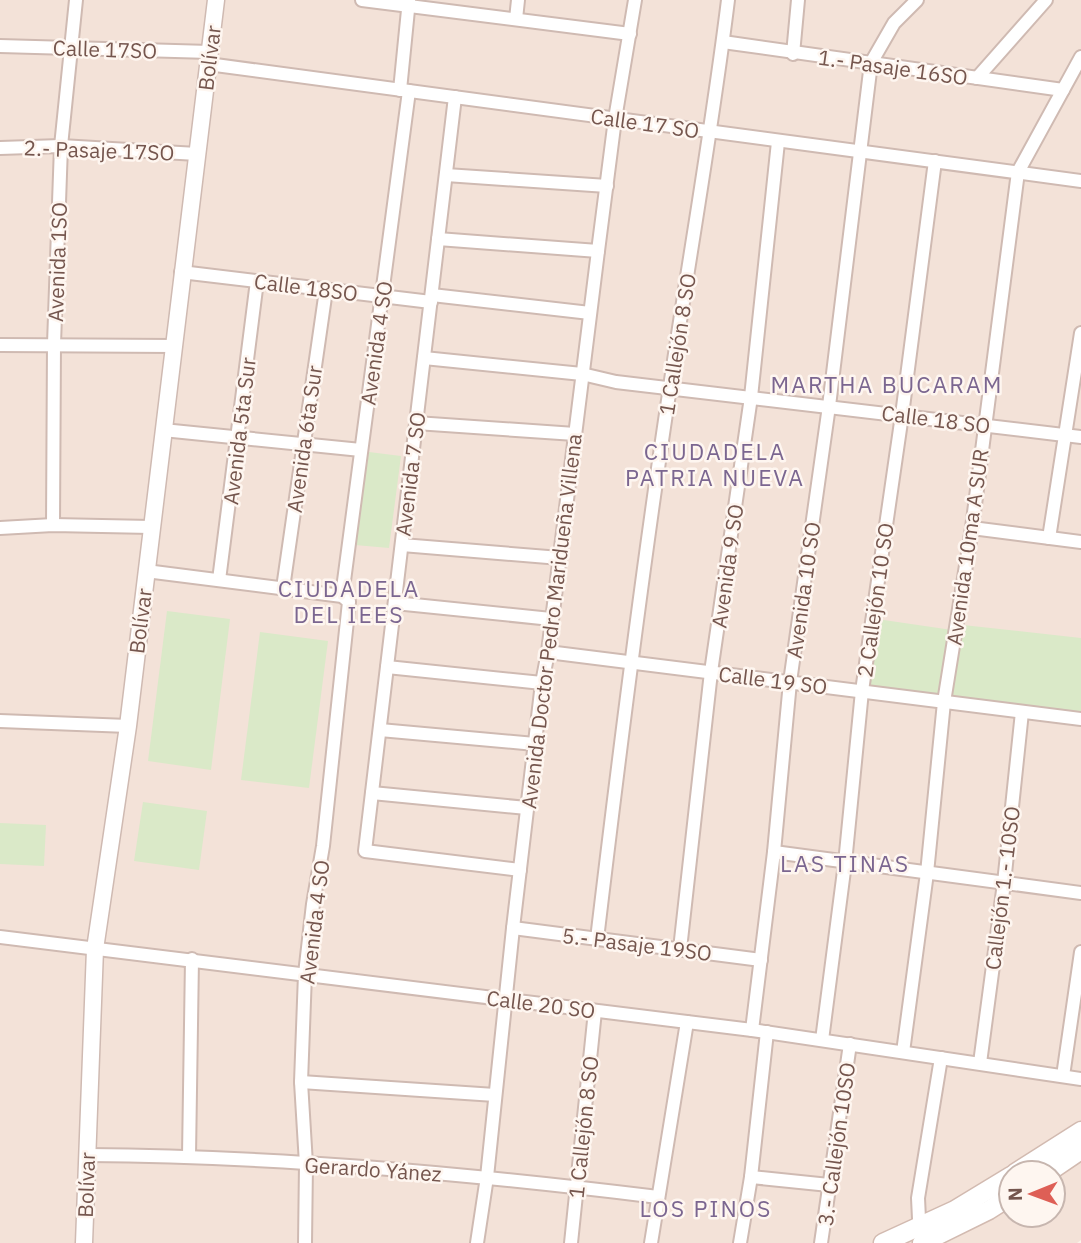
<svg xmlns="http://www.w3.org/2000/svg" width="1081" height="1243" font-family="'IBM Plex Sans',sans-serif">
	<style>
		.residential { fill: #f3e2d8; fill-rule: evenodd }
		.green { fill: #dae9c8 }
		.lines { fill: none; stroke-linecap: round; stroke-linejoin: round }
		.minor-casing { stroke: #cfbab2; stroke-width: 16 }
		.tertiary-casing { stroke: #cfbab2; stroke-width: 19 }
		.secondary-casing { stroke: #d2bab0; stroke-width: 21 }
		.minor { stroke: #fff; stroke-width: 12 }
		.tertiary { stroke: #fff; stroke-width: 16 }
		.secondary { stroke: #fff; stroke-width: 18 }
		.labels { text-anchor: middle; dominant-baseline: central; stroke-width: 5; stroke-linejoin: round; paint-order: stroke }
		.street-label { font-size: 21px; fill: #75564e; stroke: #fef6f0 }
		.neighbourhood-label { font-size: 23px; letter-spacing: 2px; fill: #7b6690; stroke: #fef6f0 }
	</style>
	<rect width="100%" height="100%" fill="#fbf2e9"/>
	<path class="residential" d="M0,0H1081V1240L1077,1243H0ZM1011,1173H1053V1215H1011Z"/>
	<g class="green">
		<polygon points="369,452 401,456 389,548 355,545"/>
		<polygon points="167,611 230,619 211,770 148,761"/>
		<polygon points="877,619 952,630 941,696 868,687"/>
		<polygon points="963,625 1081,638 1081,713 950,698"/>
		<polygon points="260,632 328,641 309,788 241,780"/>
		<polygon points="143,802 207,811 199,870 134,861"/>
		<polygon points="0,823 46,825 44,866 0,864"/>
	</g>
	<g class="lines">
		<g class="minor-casing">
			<g id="minor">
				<polyline points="362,0 630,34"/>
				<polyline points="516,19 518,0"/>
				<polyline points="723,42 1063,90"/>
				<polyline points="0,46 210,52"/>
				<polyline points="793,54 798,0"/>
				<polyline points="208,64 1081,181"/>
				<polyline points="977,78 1046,0"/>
				<polyline points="400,90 409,0"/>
				<polyline points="455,97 365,851 520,870"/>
				<polyline points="0,148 61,146 197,154"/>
				<polyline points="446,175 607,186"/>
				<polyline points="438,239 598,251"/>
				<polyline points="181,272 431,302"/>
				<polyline points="432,295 590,313"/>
				<polyline points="0,345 174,346"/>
				<polyline points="424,358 582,374 616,382 1081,437"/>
				<polyline points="416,423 575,434"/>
				<polyline points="163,430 361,450"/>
				<polyline points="53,525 54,344 61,146 76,0"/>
				<polyline points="0,528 53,525 151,527"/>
				<polyline points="972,528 1081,542"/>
				<polyline points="1049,538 1081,333"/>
				<polyline points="402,545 560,558"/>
				<polyline points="146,571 342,596 349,602 323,846 313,904 305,974 301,1082 306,1164 305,1243"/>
				<polyline points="219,580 257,281"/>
				<polyline points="283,588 326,290"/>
				<polyline points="342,596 409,91"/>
				<polyline points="395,603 551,619"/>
				<polyline points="548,652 1081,719"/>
				<polyline points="387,667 542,683"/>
				<polyline points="0,721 128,726"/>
				<polyline points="380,730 535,744"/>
				<polyline points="372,793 527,808"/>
				<polyline points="774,852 1081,893"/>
				<polyline points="513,928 761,960"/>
				<polyline points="0,937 752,1030 1081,1079"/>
				<path d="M597,939C619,755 642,571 670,387C689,258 712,130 728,0"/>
				<polyline points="680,949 711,672 751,397 778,142"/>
				<polyline points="752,1030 774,852 790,682 829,406 871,63 894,23 917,0"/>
				<polyline points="822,1040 845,863 862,691 902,415 935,161"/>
				<polyline points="903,1052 927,873 944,702 972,528 1018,172 1081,57"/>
				<polyline points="980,1063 1004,883 1022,712"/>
				<polyline points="1063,1076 1081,952"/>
				<polyline points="301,1082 495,1095"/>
				<path d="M88,1155C278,1156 469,1174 658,1197"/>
				<polyline points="189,1156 192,959"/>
				<polyline points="751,1177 829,1185"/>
				<polyline points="926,1231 919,1219 918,1198 941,1058"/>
				<polyline points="477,1243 487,1177 513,928 542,683 548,652 598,251 615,119 635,0"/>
				<polyline points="571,1243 595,1011"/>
				<polyline points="651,1243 687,1022"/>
				<polyline points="740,1243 751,1177 767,1032"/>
				<polyline points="821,1243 850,1044"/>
			</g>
		</g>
		<g class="tertiary-casing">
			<polyline id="tertiary" points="84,1243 95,949 128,726 216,0"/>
		</g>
		<g class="secondary-casing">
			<g id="secondary">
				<polyline points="1015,1173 1081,1131"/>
				<polyline points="1047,1173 1081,1150"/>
				<polyline points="883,1243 955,1210 1011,1176"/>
				<polyline points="922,1243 989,1210 1011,1196"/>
			</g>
		</g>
		<use href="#minor" class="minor"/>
		<use href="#tertiary" class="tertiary"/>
		<use href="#secondary" class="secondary"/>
	</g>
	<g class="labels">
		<g class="street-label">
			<text transform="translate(105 49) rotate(2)">Calle 17SO</text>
			<text transform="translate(209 58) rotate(-83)">Bolívar</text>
			<text transform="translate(893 67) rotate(8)">1.- Pasaje 16SO</text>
			<text transform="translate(645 123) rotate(8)">Calle 17 SO</text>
			<text transform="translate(99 150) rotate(2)">2.- Pasaje 17SO</text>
			<text transform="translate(57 262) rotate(-88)">Avenida 1SO</text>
			<text transform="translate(306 287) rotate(7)">Calle 18SO</text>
			<text transform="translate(376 343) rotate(-82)">Avenida 4 SO</text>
			<text transform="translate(677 344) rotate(-81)">1 Callejón 8 SO</text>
			<text transform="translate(936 419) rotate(7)">Calle 18 SO</text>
			<text transform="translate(239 431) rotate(-83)">Avenida 5ta Sur</text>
			<text transform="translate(304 439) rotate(-82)">Avenida 6ta Sur</text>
			<text transform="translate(410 474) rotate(-83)">Avenida 7 SO</text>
			<text transform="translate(967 547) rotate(-82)">Avenida 10ma A SUR</text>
			<text transform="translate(727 566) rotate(-82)">Avenida 9 SO</text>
			<text transform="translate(803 590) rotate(-82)">Avenida 10 SO</text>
			<text transform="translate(875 600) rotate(-82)">2 Callejón 10 SO</text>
			<text transform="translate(140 621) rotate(-83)">Bolívar</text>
			<text transform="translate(551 621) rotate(-83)">Avenida Doctor Pedro Maridueña Villena</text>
			<text transform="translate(773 680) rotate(7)">Calle 19 SO</text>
			<text transform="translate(1002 888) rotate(-83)">Callejón 1.- 10SO</text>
			<text transform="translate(314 922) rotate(-83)">Avenida 4 SO</text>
			<text transform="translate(637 944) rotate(7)">5.- Pasaje 19SO</text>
			<text transform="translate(541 1004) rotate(7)">Calle 20 SO</text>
			<text transform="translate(583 1127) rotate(-84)">1 Callejón 8 SO</text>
			<text transform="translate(836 1144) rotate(-82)">3.- Callejón 10SO</text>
			<text transform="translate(373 1169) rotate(4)">Gerardo Yánez</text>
			<text transform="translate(86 1185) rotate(-88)">Bolívar</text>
		</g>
		<g class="neighbourhood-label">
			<text x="887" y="384">MARTHA BUCARAM</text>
			<text x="715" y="451">CIUDADELA<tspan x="715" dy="26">PATRIA NUEVA</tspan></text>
			<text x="349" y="588">CIUDADELA<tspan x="349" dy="26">DEL IEES</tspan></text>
			<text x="845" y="863">LAS TINAS</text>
			<text x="706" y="1208">LOS PINOS</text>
		</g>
	</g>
	<g transform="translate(1032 1194) rotate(269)"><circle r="33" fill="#fef6f0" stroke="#c7b6af" stroke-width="2"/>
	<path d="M0-5L12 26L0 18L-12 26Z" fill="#de5f56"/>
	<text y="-10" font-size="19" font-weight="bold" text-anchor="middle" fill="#75564e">N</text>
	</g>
</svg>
